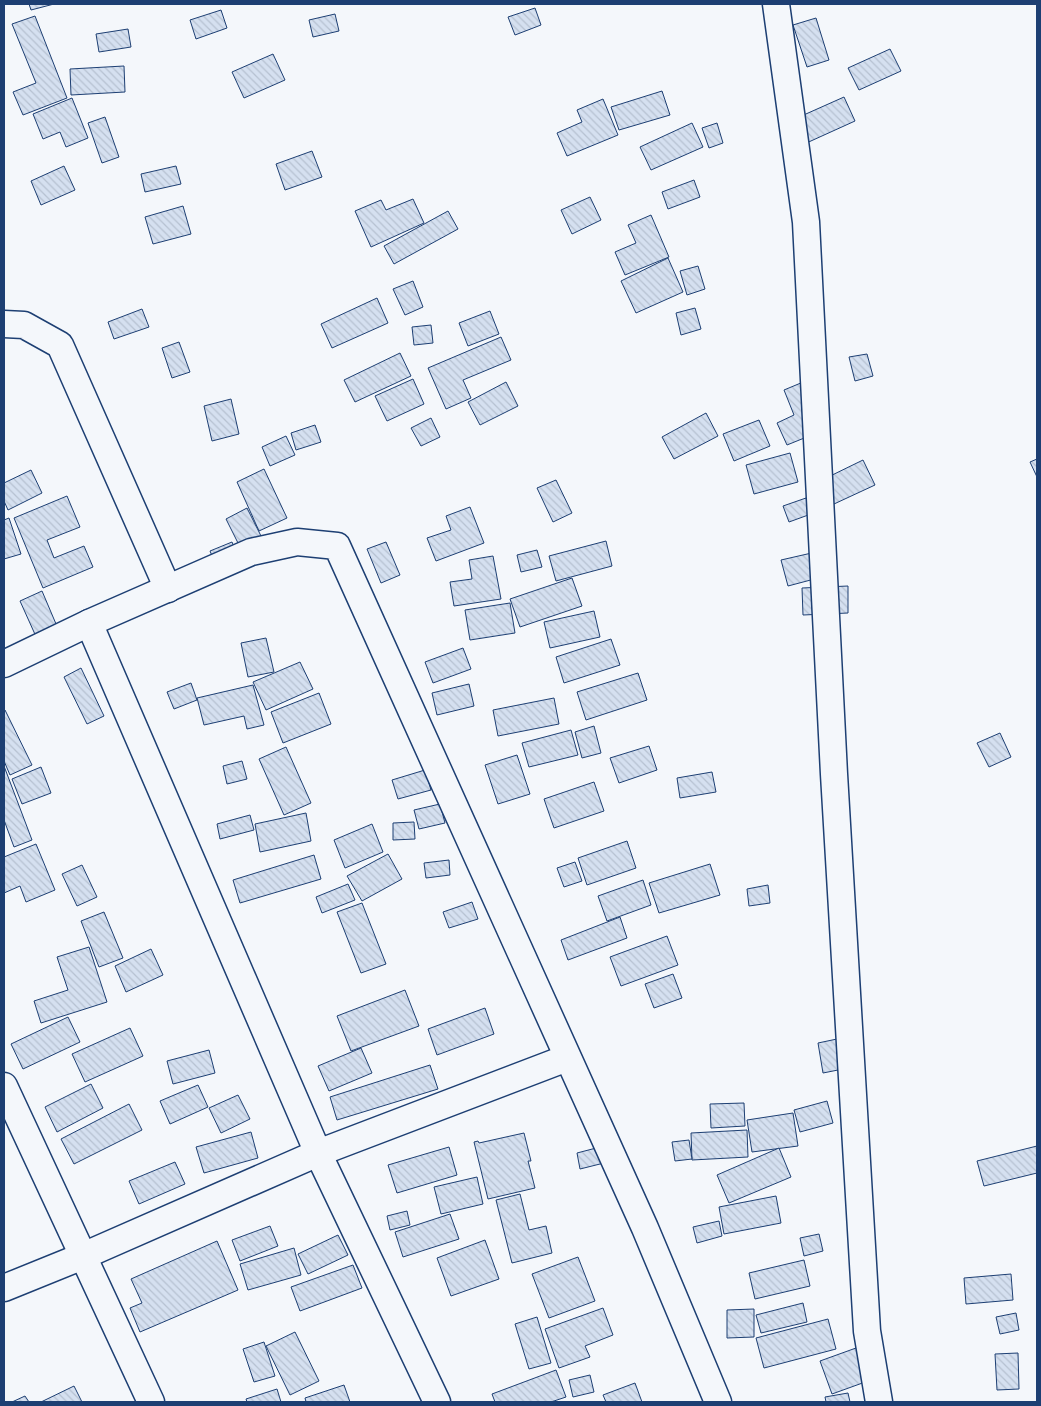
<svg xmlns="http://www.w3.org/2000/svg" width="1041" height="1406" font-family="Karla,sans-serif">
	<style>
		.building { fill: url(#building-back-hatch); stroke: #1d3f73 }
		.lines { fill: none; stroke-linecap: round; stroke-linejoin: round }
		.street-casing { stroke: #1d3f73; stroke-width: 29 }
		.street { stroke: #f4f7fb; stroke-width: 26 }
	</style>
	<defs>
		<pattern id="building-back-hatch" width="6" height="6" patternUnits="userSpaceOnUse" patternTransform="scale(1.25)"><rect width="6" height="6" fill="#d5e0f0"/><path d="M-1 5l2 2M0 0l6 6M5-1l2 2" fill="none" stroke="#b6c1d1"/></pattern>
	</defs>
	<rect width="100%" height="100%" fill="#f4f7fb"/>
	<g class="building">
		<polygon points="29,4 54,4 31,10"/>
		<polygon points="535,8 541,25 515,35 508,17"/>
		<polygon points="221,10 227,28 196,39 190,20"/>
		<polygon points="335,14 339,31 313,37 309,20"/>
		<polygon points="35,16 67,98 23,115 13,92 36,83 12,24"/>
		<polygon points="816,18 829,60 807,67 793,25"/>
		<polygon points="128,29 131,47 99,52 96,34"/>
		<polygon points="890,49 901,71 859,90 848,68"/>
		<polygon points="273,54 285,80 244,98 232,72"/>
		<polygon points="124,66 125,92 71,95 70,69"/>
		<polygon points="662,91 670,115 619,130 611,107"/>
		<polygon points="844,97 855,121 791,150 779,126"/>
		<polygon points="72,98 88,138 66,147 60,132 43,139 33,114"/>
		<polygon points="603,99 618,135 567,156 557,133 582,122 577,110"/>
		<polygon points="105,117 119,157 102,163 88,123"/>
		<polygon points="692,123 703,147 651,170 640,147"/>
		<polygon points="717,123 723,143 709,148 702,128"/>
		<polygon points="312,151 322,177 285,190 276,164"/>
		<polygon points="64,166 75,190 41,205 31,181"/>
		<polygon points="176,166 181,184 145,192 141,174"/>
		<polygon points="694,180 700,197 668,209 662,192"/>
		<polygon points="590,197 601,220 572,234 561,210"/>
		<polygon points="413,199 424,223 371,247 355,211 381,200 386,210"/>
		<polygon points="183,206 191,234 153,244 145,217"/>
		<polygon points="448,211 458,229 394,264 384,246"/>
		<polygon points="651,215 669,257 625,275 615,252 636,243 628,225"/>
		<polygon points="668,258 683,292 636,313 621,281"/>
		<polygon points="698,266 705,289 687,295 680,271"/>
		<polygon points="413,281 423,307 405,315 393,289"/>
		<polygon points="377,298 388,323 332,348 321,324"/>
		<polygon points="695,308 701,329 681,335 676,313"/>
		<polygon points="142,309 149,327 114,339 108,322"/>
		<polygon points="490,311 499,334 468,346 459,323"/>
		<polygon points="431,325 433,343 414,345 412,327"/>
		<polygon points="501,337 511,360 463,380 471,398 446,409 428,368"/>
		<polygon points="179,342 190,372 172,378 162,348"/>
		<polygon points="400,353 411,376 355,402 344,380"/>
		<polygon points="867,354 873,376 855,381 849,357"/>
		<polygon points="413,379 424,404 387,421 375,396"/>
		<polygon points="808,380 829,428 787,445 777,423 794,415 784,390"/>
		<polygon points="506,382 518,406 480,425 468,402"/>
		<polygon points="231,399 239,434 212,441 204,406"/>
		<polygon points="706,413 718,436 674,459 662,437"/>
		<polygon points="431,418 440,437 421,446 411,428"/>
		<polygon points="759,420 770,446 734,461 723,434"/>
		<polygon points="315,425 321,442 296,450 291,433"/>
		<polygon points="286,436 295,455 270,466 262,447"/>
		<polygon points="790,453 798,482 754,494 746,465"/>
		<polygon points="1037,459 1037,477 1030,462"/>
		<polygon points="863,460 875,485 834,504 822,480"/>
		<polygon points="264,469 287,518 259,531 237,482"/>
		<polygon points="31,470 42,493 8,510 4,501 4,483"/>
		<polygon points="556,480 572,513 553,522 537,488"/>
		<polygon points="67,496 80,527 47,540 54,558 84,546 93,567 43,588 14,518"/>
		<polygon points="806,498 811,514 789,522 783,506"/>
		<polygon points="470,507 484,543 436,561 427,538 451,530 446,516"/>
		<polygon points="247,508 263,540 242,551 226,519"/>
		<polygon points="9,518 21,554 4,559 4,520"/>
		<polygon points="606,541 612,566 556,581 549,556"/>
		<polygon points="232,542 237,554 215,563 210,551"/>
		<polygon points="386,542 400,575 381,583 367,549"/>
		<polygon points="537,550 542,567 521,572 517,555"/>
		<polygon points="816,552 822,577 788,586 781,560"/>
		<polygon points="493,556 501,599 454,606 450,582 472,579 469,560"/>
		<polygon points="572,578 582,606 520,627 510,599"/>
		<polygon points="848,586 848,613 803,615 802,588"/>
		<polygon points="42,591 59,631 38,641 20,601"/>
		<polygon points="510,603 515,633 470,640 465,610"/>
		<polygon points="594,611 600,637 550,648 544,622"/>
		<polygon points="266,638 274,672 248,677 241,643"/>
		<polygon points="611,639 620,665 564,683 556,657"/>
		<polygon points="463,648 471,669 433,683 425,662"/>
		<polygon points="300,662 313,689 266,710 253,682"/>
		<polygon points="81,668 104,716 87,724 64,677"/>
		<polygon points="638,673 647,700 586,720 577,692"/>
		<polygon points="191,683 197,700 174,709 167,692"/>
		<polygon points="469,684 474,706 437,715 432,693"/>
		<polygon points="253,685 264,725 247,729 244,716 204,725 197,698"/>
		<polygon points="319,693 331,724 283,743 271,712"/>
		<polygon points="554,698 559,724 498,736 493,710"/>
		<polygon points="4,710 5,710 32,765 10,775 4,761"/>
		<polygon points="594,726 601,753 582,758 575,732"/>
		<polygon points="571,730 578,755 529,767 522,743"/>
		<polygon points="1000,733 1011,757 989,767 977,743"/>
		<polygon points="649,746 657,770 619,783 610,758"/>
		<polygon points="286,747 311,803 284,815 259,759"/>
		<polygon points="517,755 530,794 498,804 485,765"/>
		<polygon points="242,761 247,779 227,784 223,766"/>
		<polygon points="4,766 32,840 14,847 4,820"/>
		<polygon points="41,767 51,793 22,804 12,779"/>
		<polygon points="425,770 431,790 398,799 392,780"/>
		<polygon points="712,772 716,792 680,798 677,778"/>
		<polygon points="594,782 604,811 554,828 544,799"/>
		<polygon points="440,804 445,823 419,829 414,810"/>
		<polygon points="306,813 311,841 260,852 255,824"/>
		<polygon points="250,815 254,830 220,839 217,824"/>
		<polygon points="414,822 415,839 393,840 393,823"/>
		<polygon points="372,824 383,852 345,868 334,840"/>
		<polygon points="627,841 636,868 587,885 578,858"/>
		<polygon points="36,844 55,890 26,902 20,886 4,893 4,857"/>
		<polygon points="388,854 402,879 362,901 347,876"/>
		<polygon points="314,855 321,879 240,903 233,880"/>
		<polygon points="449,860 450,875 426,878 424,863"/>
		<polygon points="575,862 582,881 564,887 557,868"/>
		<polygon points="710,864 720,895 659,913 649,883"/>
		<polygon points="82,865 97,897 77,906 62,874"/>
		<polygon points="643,880 651,905 607,921 598,896"/>
		<polygon points="348,884 355,900 322,913 316,897"/>
		<polygon points="768,885 770,903 749,906 747,889"/>
		<polygon points="472,902 478,919 449,928 443,912"/>
		<polygon points="362,903 386,964 361,973 337,912"/>
		<polygon points="104,912 123,958 99,967 81,921"/>
		<polygon points="620,917 627,938 568,960 561,940"/>
		<polygon points="667,936 678,965 621,986 610,957"/>
		<polygon points="89,947 107,1002 41,1023 34,1001 68,990 57,957"/>
		<polygon points="151,949 163,975 126,992 115,966"/>
		<polygon points="673,974 682,998 654,1008 645,984"/>
		<polygon points="405,990 419,1026 351,1051 337,1016"/>
		<polygon points="485,1008 494,1034 437,1055 428,1029"/>
		<polygon points="68,1017 80,1042 23,1069 11,1044"/>
		<polygon points="130,1028 143,1056 85,1082 72,1054"/>
		<polygon points="837,1039 843,1069 823,1073 818,1043"/>
		<polygon points="361,1048 372,1073 329,1091 318,1066"/>
		<polygon points="209,1050 215,1073 173,1084 167,1061"/>
		<polygon points="430,1065 438,1089 337,1120 330,1097"/>
		<polygon points="91,1084 103,1108 57,1132 45,1107"/>
		<polygon points="198,1085 208,1107 170,1124 160,1101"/>
		<polygon points="238,1095 250,1119 221,1133 209,1108"/>
		<polygon points="827,1101 833,1123 800,1132 794,1110"/>
		<polygon points="744,1103 745,1126 711,1128 710,1104"/>
		<polygon points="129,1104 142,1130 74,1164 61,1139"/>
		<polygon points="793,1113 798,1146 752,1152 747,1120"/>
		<polygon points="747,1130 748,1157 692,1160 691,1133"/>
		<polygon points="251,1132 258,1158 204,1173 196,1147"/>
		<polygon points="524,1133 531,1161 528,1161 535,1188 488,1199 474,1142 478,1141 479,1143"/>
		<polygon points="689,1140 692,1159 675,1161 672,1142"/>
		<polygon points="1037,1146 1037,1173 984,1186 977,1161"/>
		<polygon points="449,1147 457,1175 397,1193 388,1165"/>
		<polygon points="600,1147 604,1163 580,1169 577,1153"/>
		<polygon points="779,1148 791,1177 729,1203 717,1175"/>
		<polygon points="175,1162 185,1184 139,1204 129,1181"/>
		<polygon points="477,1177 483,1204 441,1214 434,1187"/>
		<polygon points="520,1194 529,1230 546,1226 552,1253 512,1263 496,1200"/>
		<polygon points="776,1196 781,1223 724,1234 719,1207"/>
		<polygon points="407,1211 410,1225 390,1230 387,1216"/>
		<polygon points="450,1214 459,1239 403,1257 395,1232"/>
		<polygon points="719,1221 722,1236 697,1243 693,1227"/>
		<polygon points="270,1226 278,1246 240,1261 232,1240"/>
		<polygon points="819,1234 823,1251 804,1256 800,1238"/>
		<polygon points="338,1235 348,1255 308,1274 298,1254"/>
		<polygon points="485,1240 499,1279 451,1296 437,1258"/>
		<polygon points="217,1241 238,1290 140,1332 130,1308 142,1303 131,1279"/>
		<polygon points="294,1248 301,1275 248,1290 240,1264"/>
		<polygon points="578,1257 595,1301 549,1318 532,1274"/>
		<polygon points="804,1260 810,1286 755,1299 749,1273"/>
		<polygon points="353,1265 362,1288 300,1311 291,1287"/>
		<polygon points="1011,1274 1013,1300 966,1304 964,1278"/>
		<polygon points="803,1303 807,1322 761,1333 756,1315"/>
		<polygon points="603,1308 613,1335 585,1346 590,1357 559,1368 545,1329"/>
		<polygon points="754,1309 754,1337 727,1338 727,1310"/>
		<polygon points="1016,1313 1019,1330 1000,1334 996,1317"/>
		<polygon points="537,1317 551,1363 529,1369 515,1324"/>
		<polygon points="828,1319 836,1349 764,1368 756,1338"/>
		<polygon points="295,1332 319,1381 290,1395 266,1346"/>
		<polygon points="264,1342 275,1376 254,1382 243,1349"/>
		<polygon points="856,1348 868,1381 832,1394 820,1361"/>
		<polygon points="1018,1353 1019,1389 997,1390 995,1354"/>
		<polygon points="556,1370 566,1397 551,1402 495,1402 492,1394"/>
		<polygon points="590,1375 594,1392 573,1397 569,1380"/>
		<polygon points="635,1383 642,1402 606,1402 603,1395"/>
		<polygon points="344,1385 350,1402 306,1402 305,1398"/>
		<polygon points="74,1386 82,1402 41,1402"/>
		<polygon points="277,1389 281,1402 247,1402 246,1399"/>
		<polygon points="848,1393 850,1402 826,1402 825,1397"/>
		<polygon points="25,1396 29,1402 12,1402"/>
	</g>
	<g class="lines">
		<g class="street-casing">
			<g id="street">
				<polyline points="776,4 806,222 834,774 867,1331 879,1402"/>
				<polyline points="4,324 24,325 60,345 168,589"/>
				<polyline points="89,623 318,1153 437,1402"/>
				<polyline points="4,664 89,623 251,552 297,542 337,546 645,1228 718,1402"/>
				<polyline points="4,1086 151,1402"/>
				<polyline points="4,1288 83,1256 318,1153 567,1058"/>
			</g>
		</g>
		<use href="#street" class="street"/>
	</g>
	<rect width="1041" height="1406" fill="none" stroke="#1d3f73" stroke-width="10"/>
</svg>
